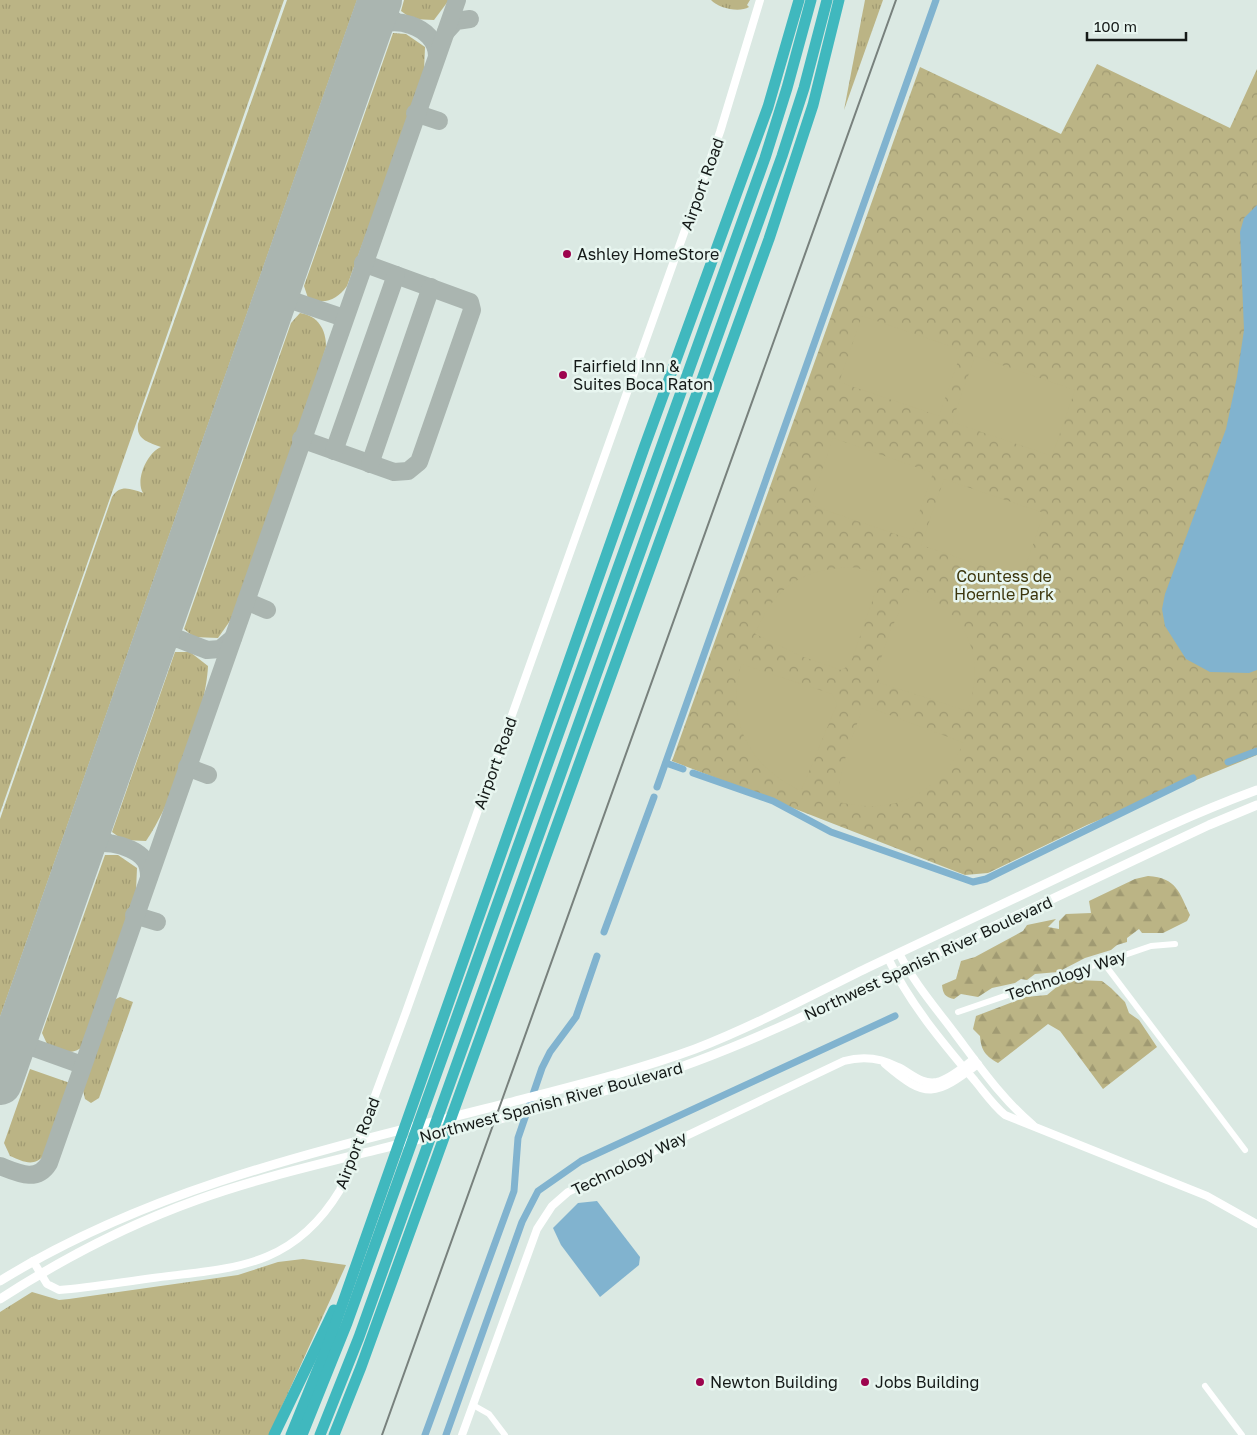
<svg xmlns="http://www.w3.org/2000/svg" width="1257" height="1435" font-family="'Golos Text',sans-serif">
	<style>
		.grass { fill: url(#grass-tufts) }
		.forest { fill: url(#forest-firs) }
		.park { fill: url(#park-crowns) }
		.pitch { fill: #bbb485 }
		.water { fill: #81b3cf }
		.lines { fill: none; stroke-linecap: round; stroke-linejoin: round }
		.canal { stroke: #81b3cf; stroke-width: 7 }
		.taxiway { stroke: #aab5b0; stroke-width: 18 }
		.runway { stroke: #aab5b0; stroke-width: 44 }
		.minor { stroke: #fff; stroke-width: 6 }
		.tertiary { stroke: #fff; stroke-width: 8 }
		.secondary { stroke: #fff; stroke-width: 9 }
		.motorway { stroke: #40b8be; stroke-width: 11 }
		.rail { stroke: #78817d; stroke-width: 2 }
		.poi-dot { fill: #9d044e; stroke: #e8f6f0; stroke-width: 2 }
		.labels { text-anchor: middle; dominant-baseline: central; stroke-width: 5; stroke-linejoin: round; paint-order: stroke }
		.street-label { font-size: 16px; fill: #151a18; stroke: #e8f6f0 }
		.poi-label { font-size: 16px; fill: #151a18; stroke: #e8f6f0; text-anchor: start }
		.park-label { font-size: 16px; fill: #3b350c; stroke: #e8f6f0 }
	</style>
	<defs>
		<pattern id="grass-tufts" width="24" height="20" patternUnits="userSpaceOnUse" patternTransform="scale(1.25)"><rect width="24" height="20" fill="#bbb485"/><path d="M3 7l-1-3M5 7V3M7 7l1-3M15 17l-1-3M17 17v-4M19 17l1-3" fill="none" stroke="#a09a72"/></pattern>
		<pattern id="forest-firs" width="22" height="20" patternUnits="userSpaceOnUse" patternTransform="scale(1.25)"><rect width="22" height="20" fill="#bbb485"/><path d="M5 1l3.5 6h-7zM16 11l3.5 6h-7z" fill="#a09a72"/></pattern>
		<pattern id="park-crowns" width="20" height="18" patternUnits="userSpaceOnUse" patternTransform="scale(1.25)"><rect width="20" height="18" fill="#bbb485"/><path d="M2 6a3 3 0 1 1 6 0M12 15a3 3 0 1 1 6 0" fill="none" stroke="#a09a72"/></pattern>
	</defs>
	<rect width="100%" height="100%" fill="#dbe9e3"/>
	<g class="grass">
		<polygon points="0,0 284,0 0,813"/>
		<path d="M287,0H357L0,1017V819L112,497C120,484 131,489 143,493C135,480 147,453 161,447C149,442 136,440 138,424Z"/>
		<polygon points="404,0 449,0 434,20 412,19 401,11"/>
		<path d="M711,0H750L747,5L749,7C739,13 718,8 711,0Z"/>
		<polygon points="865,0 883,0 844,110"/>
		<path d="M393,33L406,34L425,47L424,71L416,97L347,286C337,300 324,305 308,298L304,286Z"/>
		<path d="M300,313C318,316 326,329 326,347L293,451L232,618L218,638L194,637L184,629L291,323Z"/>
		<path d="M175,652H190L208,666C206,712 172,803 146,841L123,840L112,832Z"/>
		<path d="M105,855H118L137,868L136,891L83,1046C72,1057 60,1050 48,1046L42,1033Z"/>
		<polygon points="120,997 133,1002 99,1098 91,1103 85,1099 82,1086 112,1001"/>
		<path d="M30,1069L70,1083L44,1155C34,1168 22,1161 10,1156L4,1143Z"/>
		<polygon points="303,1259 346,1265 269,1435 0,1435 0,1312 32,1292 59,1300 69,1299 238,1275 278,1262"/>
	</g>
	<g class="forest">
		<path d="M1148,876C1177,878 1179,892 1190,915L1187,921L1163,933H1142L1139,929L1127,938V942L1117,945L1111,950L1085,958L1058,972L1035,974L1027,980L1021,979L1015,983L992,988L978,997L961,994L954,999C945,997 943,994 942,985L956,979L961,961L975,957L1023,931L1027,925L1056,919L1048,927L1059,929V921L1066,914L1091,913L1089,901L1135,879Z"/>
		<path d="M1075,980L1102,981L1111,988L1125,1002L1129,1013L1139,1020L1157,1047L1103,1089L1060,1031L1048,1024L998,1063C986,1056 981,1051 980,1036L973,1029L976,1016L1026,997L1047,995L1059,985Z"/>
	</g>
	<polygon class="park" points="1097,64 1230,128 1257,69 1257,755 1087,825 988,873 965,875 672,761 920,67 1061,134"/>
	<g class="pitch">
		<polygon points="862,316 962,350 939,416 839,382"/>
		<polygon points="975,356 1075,390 1052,456 952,422"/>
		<polygon points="833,438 933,473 910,539 810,505"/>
		<polygon points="944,479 1044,513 1021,579 921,545"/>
		<path d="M851,567L882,573L850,665L841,670L801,656L755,634C775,587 799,570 851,567Z"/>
		<path d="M910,588C965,610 987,653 968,711L880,683L876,674L889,634Z"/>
		<path d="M741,664L832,694L837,704L801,791C748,766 726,721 741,664Z"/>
		<path d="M871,708L964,743C937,795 893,817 835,801L847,751L861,713Z"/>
	</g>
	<g class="water">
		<polygon points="1257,205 1257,670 1249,673 1210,672 1186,659 1165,626 1162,609 1165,594 1226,429 1237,377 1244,330 1240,232 1244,218"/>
		<polygon points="597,1201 640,1257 639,1265 600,1297 561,1245 553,1228 578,1203"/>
	</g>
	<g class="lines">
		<g class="canal">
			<polyline points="1228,762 1257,751"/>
			<polyline points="666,763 683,769"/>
			<polyline points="693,773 773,801 831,832 973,882 986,879 1193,778"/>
			<polyline points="657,787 936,0"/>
			<polyline points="604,932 654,797"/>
			<polyline points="425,1435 514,1191 518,1138 542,1068 550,1052 576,1017 597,956"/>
			<polyline points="446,1435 522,1222 538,1191 581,1161 895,1016"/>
		</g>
		<g class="taxiway">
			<polyline points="382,0 386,13 395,21"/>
			<path d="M369,31C390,12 437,26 437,56"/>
			<polyline points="446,32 456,21 470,19"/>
			<polyline points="415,113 439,121"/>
			<polyline points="276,295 344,318"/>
			<polyline points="301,439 394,472 408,471 419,462 472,310 470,302 363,263"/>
			<polyline points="334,451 396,275"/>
			<polyline points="370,464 431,287"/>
			<polyline points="246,601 267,610"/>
			<polyline points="164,615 166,626 171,636 207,650 220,649 233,638"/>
			<polyline points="152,649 164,640 177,639"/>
			<polyline points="187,767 208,775"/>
			<polyline points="93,820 96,834 108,843"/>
			<path d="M81,853C93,835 131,844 144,859C148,864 149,870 149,877"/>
			<polyline points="134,915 157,922"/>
			<polyline points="15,1041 82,1065"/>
			<path d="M0,1166C18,1173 37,1183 49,1163L457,0"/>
		</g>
		<polyline class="runway" points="0,1083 380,0"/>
		<g class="minor">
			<polyline points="1103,962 1245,1150"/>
			<polyline points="958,1012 1151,946 1175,944"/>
			<polyline points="1205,1386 1242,1435"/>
			<polyline points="473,1405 489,1414 505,1435"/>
		</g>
		<g class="tertiary">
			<path d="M899,953C914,983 936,1008 956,1035C980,1067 1002,1099 1033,1125"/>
			<path d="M888,958C909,1003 943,1043 975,1081C985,1093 993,1105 1005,1115L1207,1196L1257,1224"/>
			<path d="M885,1064C927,1100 935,1096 978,1064"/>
			<path d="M33,1261L47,1284L59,1290C90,1288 122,1282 153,1278C234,1268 293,1268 340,1190L406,1012L720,132L760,0"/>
			<path d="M462,1435L537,1229L552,1206L568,1192L844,1061C862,1056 881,1058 898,1067C911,1073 921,1085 937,1082C950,1079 963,1067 974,1059"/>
		</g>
		<g class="secondary">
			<path d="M0,1281C157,1184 336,1147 512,1102C573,1086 635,1071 695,1049C754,1026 810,996 867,968C932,937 998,906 1064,875C1127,845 1191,814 1257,790"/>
			<path d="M0,1299C62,1259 127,1225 197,1200C255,1179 316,1165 376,1150C463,1128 550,1108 635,1082C689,1066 742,1044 793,1021L1209,825L1257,805"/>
		</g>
		<g class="motorway">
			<polyline points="274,1435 334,1310"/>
			<polyline points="291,1435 329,1342 644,448 768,107 799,0"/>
			<polyline points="302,1435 347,1323 765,158 787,88 811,0"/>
			<polyline points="320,1435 359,1337 782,156 804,88 827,0"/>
			<polyline points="334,1435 361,1367 769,239 813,105 839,0"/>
		</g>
		<polyline class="rail" points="382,1435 896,0"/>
	</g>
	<g class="poi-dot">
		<circle cx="567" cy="254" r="5"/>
		<circle cx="563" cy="375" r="5"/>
		<circle cx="700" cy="1382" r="5"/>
		<circle cx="865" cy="1382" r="5"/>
	</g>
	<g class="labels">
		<g class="street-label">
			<text transform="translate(702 184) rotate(-70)">Airport Road</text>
			<text transform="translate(495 763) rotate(-70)">Airport Road</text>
			<text transform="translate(928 958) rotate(-25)">Northwest Spanish River Boulevard</text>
			<text transform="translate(1066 975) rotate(-19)">Technology Way</text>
			<text transform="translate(551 1102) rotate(-15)">Northwest Spanish River Boulevard</text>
			<text transform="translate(357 1143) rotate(-69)">Airport Road</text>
			<text transform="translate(629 1163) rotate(-26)">Technology Way</text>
		</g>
		<g class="poi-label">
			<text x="577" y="254">Ashley HomeStore</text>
			<text x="573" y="366">Fairfield Inn &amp;<tspan x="573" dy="18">Suites Boca Raton</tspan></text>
			<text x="710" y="1382">Newton Building</text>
			<text x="875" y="1382">Jobs Building</text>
		</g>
		<g class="park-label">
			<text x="1004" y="576">Countess de<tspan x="1004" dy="18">Hoernle Park</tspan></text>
		</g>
	</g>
	<path d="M1087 32v8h99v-8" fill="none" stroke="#151a18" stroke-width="2.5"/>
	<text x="1094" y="32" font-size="15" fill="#151a18" stroke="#e8f6f0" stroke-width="4" paint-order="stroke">100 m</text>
</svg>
